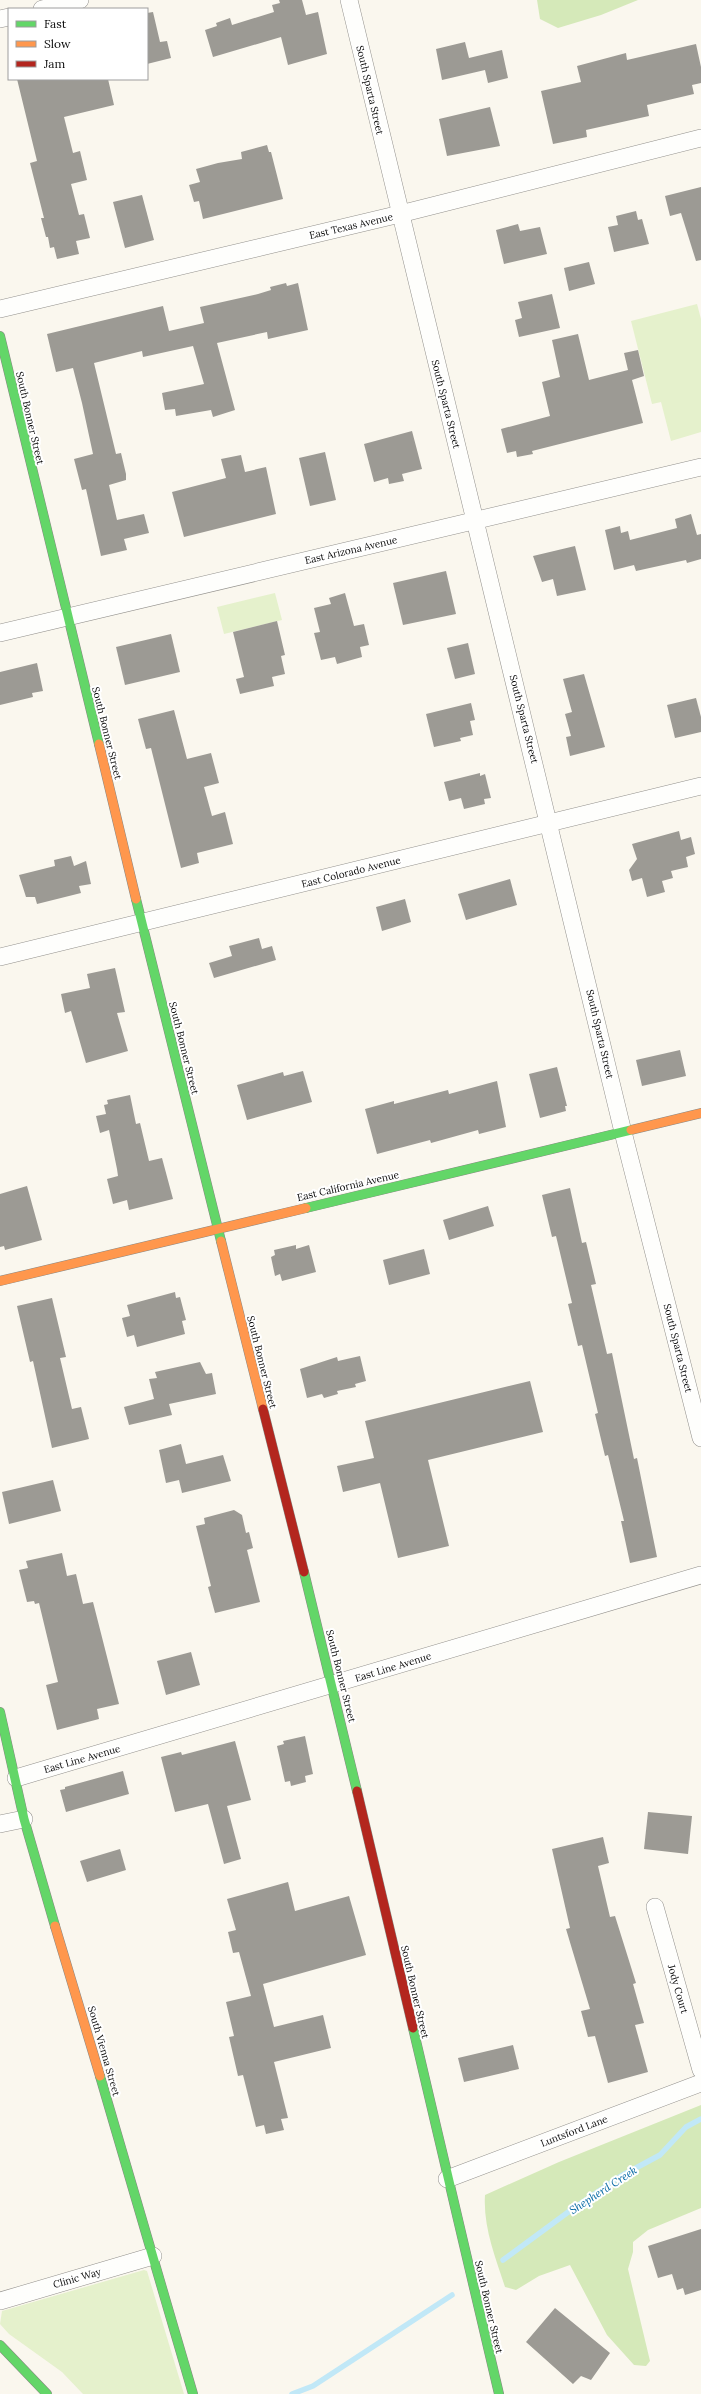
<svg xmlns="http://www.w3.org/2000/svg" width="701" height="2394" font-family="Lora,serif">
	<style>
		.green { fill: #e5f1cc }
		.forest { fill: #d5e9b9 }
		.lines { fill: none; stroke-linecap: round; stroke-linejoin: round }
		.stream { stroke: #c1e8f7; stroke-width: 5.5 }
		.building { fill: #9c9a94 }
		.street-casing { stroke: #93918d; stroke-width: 18 }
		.fast-casing { stroke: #898884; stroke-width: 10 }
		.slow-casing { stroke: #898884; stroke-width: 10 }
		.jam-casing { stroke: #898884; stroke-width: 10 }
		.street { stroke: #fefefc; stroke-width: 17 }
		.fast { stroke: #63d668; stroke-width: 9 }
		.slow { stroke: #ff974d; stroke-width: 9 }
		.jam { stroke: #b3261e; stroke-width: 9 }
		.labels { text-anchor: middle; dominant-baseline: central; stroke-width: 4; stroke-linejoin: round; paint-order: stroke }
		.street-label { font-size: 10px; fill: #0b0b0b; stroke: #fff }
		.water-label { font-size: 11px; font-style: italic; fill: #0b6ca6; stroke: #fff }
	</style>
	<rect width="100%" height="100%" fill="#faf7ee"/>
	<g class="green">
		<polygon points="697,304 701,319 701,432 671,441 661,402 652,404 631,321"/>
		<polygon points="275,593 282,620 224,634 217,607"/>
		<polygon points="144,2270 147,2271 184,2394 83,2394 62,2372 9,2334 0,2324 2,2311"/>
	</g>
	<g class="forest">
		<polygon points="537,0 638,0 601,15 558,28 540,19"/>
		<path d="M701,2105V2208L648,2230L633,2242V2252L628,2269L650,2361L646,2366L634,2365L607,2335L570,2265L539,2276L516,2290L505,2287C495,2256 483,2227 485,2195L559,2162Z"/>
	</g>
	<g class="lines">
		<g class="stream">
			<polyline points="503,2260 571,2210 621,2176 660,2155 686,2127 701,2119"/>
			<polyline points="292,2394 313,2386 452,2295"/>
		</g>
	</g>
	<g class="building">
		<polygon points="279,0 302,0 306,15 318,12 327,54 288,65 281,37 213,57 205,30 217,26 216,23 230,18 232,25 274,12 272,5 280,3"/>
		<polygon points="153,12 160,42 167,41 171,58 147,64 147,13"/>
		<polygon points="465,42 469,58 502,50 508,78 488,83 485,70 442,80 436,49"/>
		<polygon points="696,44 701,67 701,83 692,85 694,94 647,105 649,116 586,130 587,137 553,144 541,91 581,82 577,66 626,53 627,60"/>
		<polygon points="17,79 108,79 114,105 64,117 73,153 80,151 87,180 71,184 79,215 84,214 90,238 76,241 79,254 57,259 54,247 50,248 48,237 46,237 41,218 44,218 30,163 37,161"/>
		<polygon points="490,107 500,146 447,156 439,119"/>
		<polygon points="267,145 269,152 271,152 283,199 203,219 199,201 194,202 189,185 200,182 196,169 218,163 242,159 241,152"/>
		<polygon points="701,187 701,260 696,261 681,213 670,216 665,196"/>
		<polygon points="142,195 154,240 125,248 113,202"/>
		<polygon points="636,211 638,220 642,219 649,244 614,252 608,227 618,225 616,216"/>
		<polygon points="518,224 520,231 540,227 547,254 504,264 496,230"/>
		<polygon points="589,262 595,284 569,291 564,268"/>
		<polygon points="286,283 287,286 298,283 308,330 268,339 267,332 217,343 235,410 213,417 211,410 176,416 175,409 165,410 162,393 204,384 193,346 143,357 142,351 94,363 116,454 121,453 126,474 126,480 109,485 117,520 144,514 149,533 124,539 127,550 101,556 86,489 82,490 74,459 93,454 82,403 73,368 56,372 47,334 163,306 169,331 204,323 200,307 258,294 271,290 270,287"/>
		<polygon points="552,294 560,328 519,337 515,320 522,318 518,302"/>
		<polygon points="578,334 589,380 628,370 624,353 638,350 644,376 632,380 643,423 532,451 533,454 517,457 516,451 507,453 501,429 550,416 542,382 560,377 552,340"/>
		<polygon points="412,431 422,469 402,474 404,481 389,484 388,478 374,482 364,444"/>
		<polygon points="325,452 336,500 310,506 299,458"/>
		<polygon points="241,455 245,472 266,467 276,514 184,537 172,492 226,478 221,459"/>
		<polygon points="691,514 697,535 701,534 701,559 687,563 686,560 636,571 634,565 614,570 605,530 620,526 621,533 628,531 630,540 677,528 675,519"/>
		<polygon points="575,546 586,590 557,596 553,579 542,582 533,556"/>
		<polygon points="446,571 456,614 403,625 393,583"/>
		<polygon points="345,593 354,626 364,624 369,645 360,647 362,657 337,664 335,657 321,660 314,633 320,632 314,608 331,604 329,598"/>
		<polygon points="277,621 285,655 281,656 285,674 272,677 274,686 240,694 236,679 244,677 233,632"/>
		<polygon points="171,634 180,672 125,685 116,647"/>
		<polygon points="468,643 475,674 455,679 447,648"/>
		<polygon points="37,663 43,691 32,693 33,697 0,705 0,672"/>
		<polygon points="584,674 605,747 570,756 566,737 571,736 565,714 572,712 563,679"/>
		<polygon points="696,698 701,717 701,732 675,738 667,705"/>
		<polygon points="471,703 475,720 470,721 473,735 460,738 461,741 434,747 426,714"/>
		<polygon points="174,710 187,759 211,753 219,783 204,787 212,816 225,812 233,844 197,853 199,863 181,868 151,748 146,749 138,719"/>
		<polygon points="480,773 480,776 485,774 491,798 484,799 485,804 464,809 461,798 449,801 444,782"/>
		<polygon points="679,831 681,840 691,837 695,854 686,857 688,867 671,871 673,878 662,881 665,892 647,897 642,878 632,881 629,870 637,859 632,844"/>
		<polygon points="71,856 74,866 86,861 91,884 79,886 81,893 37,904 35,897 26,897 19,875 55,866 54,860"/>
		<polygon points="510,879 517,905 466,920 458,894"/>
		<polygon points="405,899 411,922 382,931 376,907"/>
		<polygon points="259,938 262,949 272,946 276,960 214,978 209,963 232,956 229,946"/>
		<polygon points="115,968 125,1012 117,1013 128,1051 86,1063 71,1011 65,1013 61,994 90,988 87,974"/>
		<polygon points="680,1050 686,1076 642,1086 636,1060"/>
		<polygon points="557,1067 567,1106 565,1106 566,1111 540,1118 529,1074"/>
		<polygon points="303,1071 312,1102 247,1120 237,1085 283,1072 284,1076"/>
		<polygon points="497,1081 506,1127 479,1134 478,1130 431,1143 430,1140 377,1154 365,1109 394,1101 394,1104 448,1090 449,1094"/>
		<polygon points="130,1095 136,1124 140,1123 149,1161 162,1158 173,1199 129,1210 127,1200 113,1204 107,1179 118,1176 117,1169 109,1130 100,1133 96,1116 106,1114 104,1105 108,1104 107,1100"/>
		<polygon points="27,1186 42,1240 5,1250 4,1246 0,1247 0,1194"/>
		<polygon points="570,1188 582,1243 586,1242 596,1284 591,1285 607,1354 612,1353 634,1459 637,1458 657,1557 630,1563 621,1521 624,1521 608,1455 605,1456 595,1414 598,1413 582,1345 578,1346 568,1304 572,1303 556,1236 552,1237 542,1195"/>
		<polygon points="488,1206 494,1226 449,1240 443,1220"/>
		<polygon points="296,1245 296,1249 309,1245 316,1272 282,1281 280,1274 275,1276 271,1257 275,1255 274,1250"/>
		<polygon points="424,1249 430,1274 389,1285 383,1260"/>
		<polygon points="175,1292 176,1298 180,1297 186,1320 182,1321 185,1334 137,1347 134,1335 127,1337 122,1318 130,1316 127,1305"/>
		<polygon points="52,1298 66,1357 60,1358 72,1409 81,1407 89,1439 52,1448 33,1361 30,1362 17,1306"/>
		<polygon points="360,1356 366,1381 355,1384 356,1387 337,1391 338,1394 324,1398 322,1394 307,1398 300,1369 337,1357 338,1361"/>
		<polygon points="200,1362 206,1374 212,1373 216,1394 169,1404 172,1415 129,1425 124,1407 154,1399 149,1379 157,1378 155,1372"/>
		<polygon points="530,1381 543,1432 428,1460 449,1546 398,1558 380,1483 343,1492 337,1466 374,1458 365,1421"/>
		<polygon points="181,1444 186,1464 223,1455 231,1481 182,1493 179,1480 166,1483 159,1450"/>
		<polygon points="53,1480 61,1511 9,1524 2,1492"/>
		<polygon points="234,1510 242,1515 246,1533 249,1532 253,1548 247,1550 260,1602 215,1613 208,1587 211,1586 196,1526 205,1524 204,1518"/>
		<polygon points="62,1553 67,1576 76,1574 83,1604 93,1602 119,1704 97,1709 99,1719 57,1730 46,1685 58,1682 39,1603 35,1604 34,1601 27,1602 19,1570 28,1568 26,1561"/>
		<polygon points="191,1652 200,1685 166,1695 157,1661"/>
		<polygon points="305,1736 313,1774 305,1776 306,1782 291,1786 290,1781 285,1782 277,1746 284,1744 283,1741"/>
		<polygon points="235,1741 251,1800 227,1806 241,1859 224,1864 208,1804 175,1812 161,1757 181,1752 182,1755"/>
		<polygon points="123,1771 129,1794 66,1812 60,1790 65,1789 65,1787"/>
		<polygon points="648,1812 692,1816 688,1854 644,1849"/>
		<polygon points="603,1837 609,1863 598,1866 610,1917 615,1916 636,1983 633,1984 644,2023 635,2025 648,2072 608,2083 595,2036 588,2037 581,2011 590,2009 566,1929 570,1928 552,1849"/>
		<polygon points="120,1849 126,1870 87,1882 80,1861"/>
		<polygon points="288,1882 295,1911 349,1896 366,1955 263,1984 274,2027 323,2015 331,2048 274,2062 288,2118 281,2119 284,2130 266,2134 264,2125 256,2127 243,2075 238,2076 229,2037 234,2036 226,2002 251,1996 239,1952 233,1953 228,1932 236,1930 227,1899"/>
		<polygon points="513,2045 519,2069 464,2082 458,2058"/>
		<polygon points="701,2229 701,2290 685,2295 683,2288 677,2290 672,2274 658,2278 648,2246"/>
		<polygon points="555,2308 610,2353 591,2380 581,2376 573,2384 526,2342"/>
	</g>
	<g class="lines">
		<g class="street-casing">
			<g id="street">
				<polyline points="349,0 623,1132 701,1438"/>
				<polyline points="42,9 80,0"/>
				<polyline points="0,19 9,17"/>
				<polyline points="0,309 400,214 701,138"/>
				<polyline points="0,633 701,467"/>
				<polyline points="0,957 701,786"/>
				<polyline points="16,1778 701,1575"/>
				<polyline points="0,1824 24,1819"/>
				<polyline points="655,1907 701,2070"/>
				<polyline points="447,2179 701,2083"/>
				<polyline points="0,2301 153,2256"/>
			</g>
		</g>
		<g class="fast-casing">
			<g id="fast">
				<polyline points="0,336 99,744"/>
				<polyline points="136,899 221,1241"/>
				<polyline points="306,1208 631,1130"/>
				<polyline points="304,1572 357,1791"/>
				<polyline points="0,1712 24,1819 55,1926"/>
				<polyline points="413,2028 499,2394"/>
				<polyline points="100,2076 193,2394"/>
				<polyline points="0,2345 47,2394"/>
			</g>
		</g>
		<g class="slow-casing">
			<g id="slow">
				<polyline points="99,744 136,899"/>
				<polyline points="631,1130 701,1113"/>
				<polyline points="221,1241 263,1409"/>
				<polyline points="0,1281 306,1208"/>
				<polyline points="55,1926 100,2076"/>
			</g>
		</g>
		<g class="jam-casing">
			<g id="jam">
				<polyline points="263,1409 304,1572"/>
				<polyline points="357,1791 413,2028"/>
			</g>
		</g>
		<use href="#street" class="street"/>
		<use href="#fast" class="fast"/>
		<use href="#slow" class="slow"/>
		<use href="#jam" class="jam"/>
	</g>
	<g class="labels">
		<g class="street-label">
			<text transform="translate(370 90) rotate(77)">South Sparta Street</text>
			<text transform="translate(351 226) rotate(-13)">East Texas Avenue</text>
			<text transform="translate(446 404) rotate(76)">South Sparta Street</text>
			<text transform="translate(30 418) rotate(77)">South Bonner Street</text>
			<text transform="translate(351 550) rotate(-13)">East Arizona Avenue</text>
			<text transform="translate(524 719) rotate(76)">South Sparta Street</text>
			<text transform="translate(107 733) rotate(76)">South Bonner Street</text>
			<text transform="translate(351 872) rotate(-14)">East Colorado Avenue</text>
			<text transform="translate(600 1034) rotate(77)">South Sparta Street</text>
			<text transform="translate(184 1048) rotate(76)">South Bonner Street</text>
			<text transform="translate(348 1186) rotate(-13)">East California Avenue</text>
			<text transform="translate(678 1348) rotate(76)">South Sparta Street</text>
			<text transform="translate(262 1362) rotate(76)">South Bonner Street</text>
			<text transform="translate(393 1667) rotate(-17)">East Line Avenue</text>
			<text transform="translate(341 1676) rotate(76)">South Bonner Street</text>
			<text transform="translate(82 1759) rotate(-16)">East Line Avenue</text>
			<text transform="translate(678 1989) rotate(74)">Jody Court</text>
			<text transform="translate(415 1992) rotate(77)">South Bonner Street</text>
			<text transform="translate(104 2051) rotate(74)">South Vienna Street</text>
			<text transform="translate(574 2131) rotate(-21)">Luntsford Lane</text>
			<text transform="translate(77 2278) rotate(-16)">Clinic Way</text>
			<text transform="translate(489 2307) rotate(77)">South Bonner Street</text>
		</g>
		<g class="water-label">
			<text transform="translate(603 2190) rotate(-33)">Shepherd Creek</text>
		</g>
	</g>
	<rect x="8" y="8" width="140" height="72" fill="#ffffff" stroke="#9d9d9d"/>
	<rect x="16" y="21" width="20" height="6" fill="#63d668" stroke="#9d9d9d"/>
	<text x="44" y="28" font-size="12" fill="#0b0b0b">Fast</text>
	<rect x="16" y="41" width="20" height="6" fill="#ff974d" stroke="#9d9d9d"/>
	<text x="44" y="48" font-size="12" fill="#0b0b0b">Slow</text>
	<rect x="16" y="61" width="20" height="6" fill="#b3261e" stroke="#9d9d9d"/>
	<text x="44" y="68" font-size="12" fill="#0b0b0b">Jam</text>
</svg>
